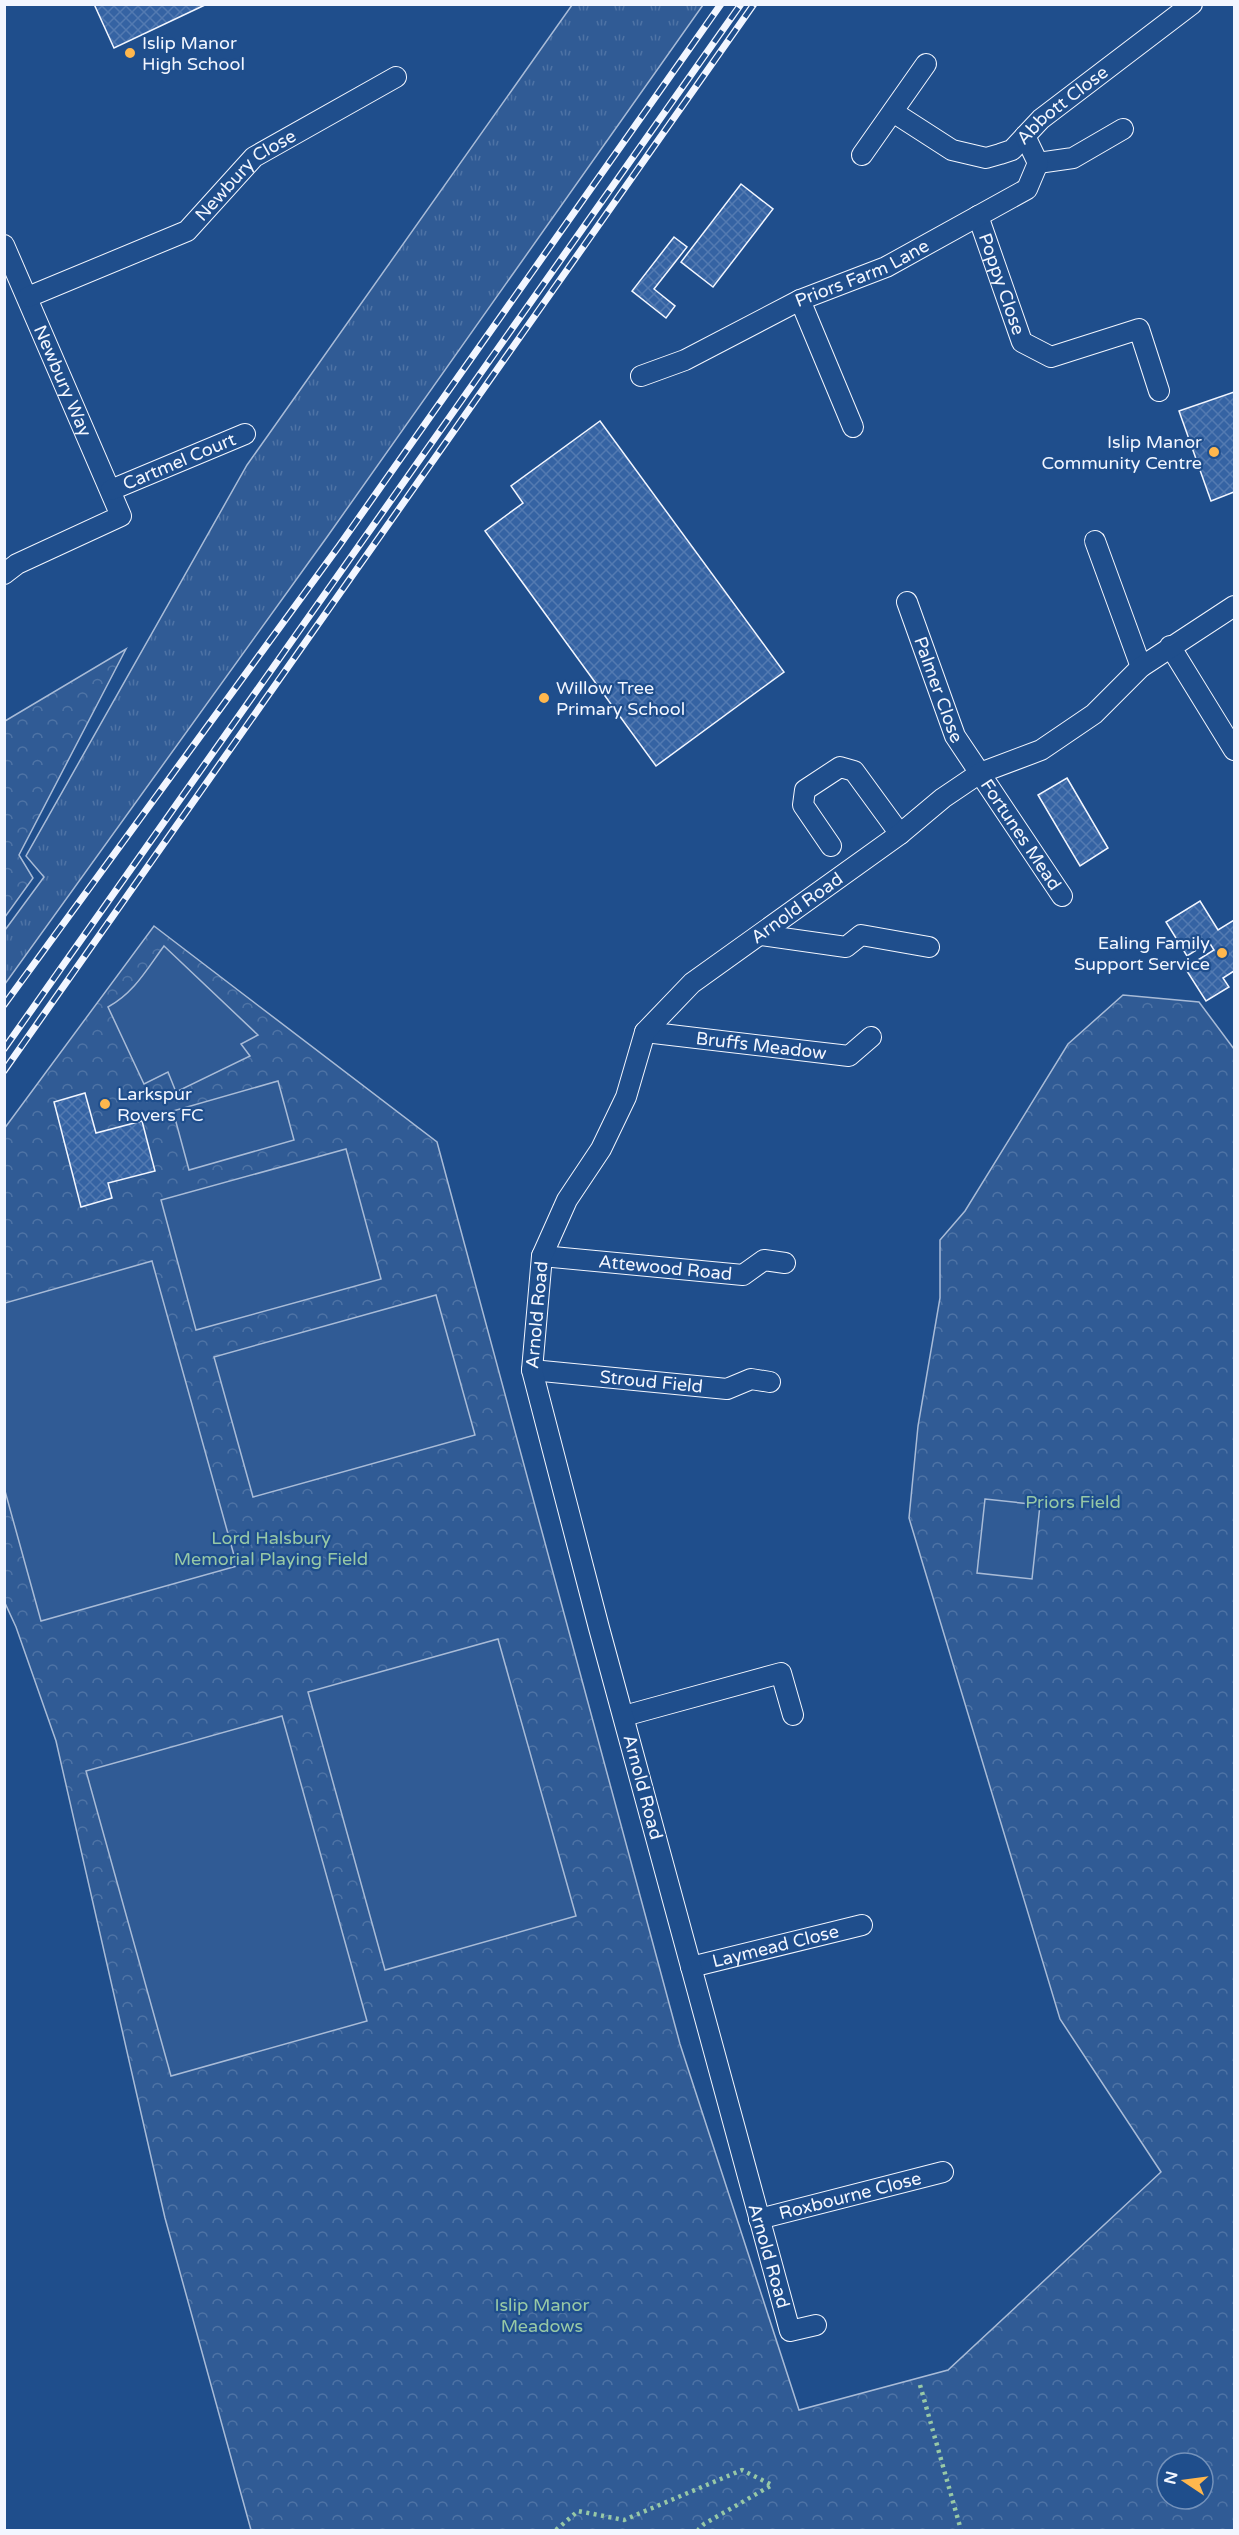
<svg xmlns="http://www.w3.org/2000/svg" width="1239" height="2535" font-family="'Varela Round',sans-serif">
	<style>
		.grass { fill: url(#grass-tufts); stroke: #a8bbd7; stroke-width: 1.5 }
		.park { fill: url(#park-crowns); stroke: #a8bbd7; stroke-width: 1.5; fill-rule: evenodd }
		.pitch { fill: #305b95; stroke: #a8bbd7; stroke-width: 1.5 }
		.building { fill: url(#building-cross-hatch); stroke: #f2f6ff; stroke-width: 1.5 }
		.lines { fill: none; stroke-linecap: round; stroke-linejoin: round }
		.minor-casing { stroke: #f2f6ff; stroke-width: 22 }
		.minor { stroke: #1f4e8c; stroke-width: 20 }
		.rail-casing { stroke: #f2f6ff; stroke-width: 7 }
		.rail { stroke: #1f4e8c; stroke-width: 4.5; stroke-dasharray: 14; stroke-linecap: butt }
		.hedge { stroke: #97c8a6; stroke-width: 4.5; stroke-dasharray: 3 4.5; stroke-linecap: butt }
		.poi-dot { fill: #ffb74d; stroke: #1f4e8c; stroke-width: 2 }
		.labels { text-anchor: middle; dominant-baseline: central; stroke-width: 4.5; stroke-linejoin: round; paint-order: stroke }
		.poi-label { font-size: 18px; fill: #f2f6ff; stroke: #1f4e8c; text-anchor: start }
		.street-label { font-size: 18px; fill: #f2f6ff; stroke: #1f4e8c }
		.park-label { font-size: 18px; fill: #97c8a6; stroke: #1f4e8c }
	</style>
	<defs>
		<pattern id="grass-tufts" width="24" height="20" patternUnits="userSpaceOnUse" patternTransform="scale(1.5)"><rect width="24" height="20" fill="#305b95"/><path d="M3 7l-1-3M5 7V3M7 7l1-3M15 17l-1-3M17 17v-4M19 17l1-3" fill="none" stroke="#4e73a5"/></pattern>
		<pattern id="park-crowns" width="20" height="18" patternUnits="userSpaceOnUse" patternTransform="scale(1.5)"><rect width="20" height="18" fill="#305b95"/><path d="M2 6a3 3 0 1 1 6 0M12 15a3 3 0 1 1 6 0" fill="none" stroke="#4e73a5"/></pattern>
		<pattern id="building-cross-hatch" width="8" height="8" patternUnits="userSpaceOnUse" patternTransform="scale(1.5)"><rect width="8" height="8" fill="#3563a3"/><path d="M0 0l8 8M0 8l8-8" fill="none" stroke="#537ab1"/></pattern>
	</defs>
	<rect width="100%" height="100%" fill="#1f4e8c"/>
	<polygon class="grass" points="572,5 703,5 327,537 5,984 5,930 44,877 26,856 247,465"/>
	<g class="park">
		<polygon points="126,649 19,855 33,878 5,917 5,721"/>
		<path d="M154,926L437,1142L680,2044L799,2410L948,2370L1161,2172L1060,2019L909,1518L918,1426L940,1298V1240L965,1211L1068,1044L1123,995L1199,1002L1234,1049V2530H251L165,2218L56,1741L16,1627L5,1603L4,1129ZM1167,2463H1203V2499H1167Z"/>
	</g>
	<g class="pitch">
		<path d="M164,946L258,1035L241,1044L250,1056L176,1092L168,1072L144,1084L108,1007C134,993 147,969 164,946Z"/>
		<polygon points="278,1081 294,1140 189,1170 173,1111"/>
		<polygon points="346,1149 381,1279 196,1330 161,1200"/>
		<polygon points="152,1261 237,1566 41,1621 5,1491 5,1303"/>
		<polygon points="436,1295 475,1435 253,1497 214,1357"/>
		<polygon points="985,1499 1040,1505 1032,1579 977,1573"/>
		<polygon points="498,1639 576,1916 385,1970 308,1692"/>
		<polygon points="282,1716 367,2021 171,2076 86,1771"/>
	</g>
	<g class="building">
		<polygon points="94,4 207,4 114,48"/>
		<polygon points="741,184 773,209 713,287 681,262"/>
		<polygon points="674,237 687,247 654,289 675,306 666,318 632,291"/>
		<polygon points="1234,392 1234,492 1211,501 1179,411"/>
		<polygon points="600,421 784,672 656,766 485,531 523,503 511,486"/>
		<polygon points="1067,778 1108,848 1080,866 1038,795"/>
		<polygon points="1200,901 1218,930 1234,920 1234,971 1223,978 1229,987 1206,1001 1185,968 1214,950 1209,942 1187,956 1166,922"/>
		<polygon points="85,1093 96,1133 142,1121 155,1171 108,1183 112,1198 81,1207 54,1102"/>
	</g>
	<g class="lines">
		<g class="minor-casing">
			<g id="minor">
				<path id="s1" d="M893,112L952,150L986,158L1000,154L1012,150L1041,119L1192,4"/>
				<polyline points="862,155 926,64"/>
				<polyline points="1038,163 1073,158 1123,129"/>
				<path id="s2" d="M978,216L1022,342L1051,357L1139,329L1159,391"/>
				<path id="s3" d="M4,245L121,516L17,564L4,574"/>
				<path id="s4" d="M28,297L187,231L254,157L396,77"/>
				<polyline points="800,300 853,427"/>
				<path id="s5" d="M641,376L685,360L800,300L886,267L1027,189L1038,163L1025,136"/>
				<path id="s6" d="M111,490L245,434"/>
				<polyline points="1095,541 1141,667"/>
				<path id="s7" d="M907,602L955,736L1062,896"/>
				<polyline points="1170,646 1234,750"/>
				<polyline points="831,846 803,805 805,790 840,767 854,771 900,834"/>
				<polyline points="761,935 846,947 861,935 929,947"/>
				<path id="s8" d="M645,1032L849,1056L871,1037"/>
				<path id="s9" d="M542,1256L743,1275L764,1260L785,1263"/>
				<path id="s10" d="M532,1370L727,1389L751,1379L770,1382"/>
				<polyline points="624,1716 781,1673 793,1715"/>
				<path id="s11" d="M691,1967L862,1925"/>
				<path id="s12" d="M759,2219L943,2172"/>
				<path id="s13" d="M816,2325L790,2331L599,1628L532,1370L542,1256L567,1200L601,1149L626,1097L645,1032L692,983L900,834L943,798L980,773L1041,750L1094,714L1141,667L1234,606"/>
			</g>
		</g>
		<use href="#minor" class="minor"/>
		<g class="rail-casing">
			<g id="rail">
				<polyline points="4,1005 339,546 721,4"/>
				<polyline points="4,1049 741,4"/>
				<polyline points="4,1071 754,4"/>
			</g>
		</g>
		<use href="#rail" class="rail"/>
		<g class="hedge">
			<polyline points="920,2385 961,2530"/>
			<polyline points="556,2530 578,2511 624,2520 742,2470 772,2485 704,2524 698,2530"/>
		</g>
	</g>
	<g class="poi-dot">
		<circle cx="130" cy="53" r="6"/>
		<circle cx="1214" cy="452" r="6"/>
		<circle cx="544" cy="698" r="6"/>
		<circle cx="1222" cy="953" r="6"/>
		<circle cx="105" cy="1104" r="6"/>
	</g>
	<g class="labels">
		<g class="poi-label">
			<text x="142" y="43">Islip Manor<tspan x="142" dy="21">High School</tspan></text>
			<text x="1202" y="442" text-anchor="end">Islip Manor<tspan x="1202" dy="21">Community Centre</tspan></text>
			<text x="556" y="688">Willow Tree<tspan x="556" dy="21">Primary School</tspan></text>
			<text x="1210" y="943" text-anchor="end">Ealing Family<tspan x="1210" dy="21">Support Service</tspan></text>
			<text x="117" y="1094">Larkspur<tspan x="117" dy="21">Rovers FC</tspan></text>
		</g>
		<g class="street-label">
			<text stroke="none"><textPath href="#s1" startOffset="200">Abbott Close</textPath></text>
			<text stroke="none"><textPath href="#s4" startOffset="254">Newbury Close</textPath></text>
			<text stroke="none"><textPath href="#s5" startOffset="244">Priors Farm Lane</textPath></text>
			<text stroke="none"><textPath href="#s2" startOffset="72">Poppy Close</textPath></text>
			<text stroke="none"><textPath href="#s3" startOffset="148">Newbury Way</textPath></text>
			<text stroke="none"><textPath href="#s6" startOffset="74">Cartmel Court</textPath></text>
			<text stroke="none"><textPath href="#s7" startOffset="93">Palmer Close</textPath></text>
			<text stroke="none"><textPath href="#s7" startOffset="261">Fortunes Mead</textPath></text>
			<text stroke="none"><textPath href="#s13" startOffset="1581">Arnold Road</textPath></text>
			<text stroke="none"><textPath href="#s8" startOffset="117">Bruffs Meadow</textPath></text>
			<text stroke="none"><textPath href="#s9" startOffset="124">Attewood Road</textPath></text>
			<text stroke="none"><textPath href="#s13" startOffset="1077">Arnold Road</textPath></text>
			<text stroke="none"><textPath href="#s10" startOffset="120">Stroud Field</textPath></text>
			<text transform="translate(643 1787) rotate(75)">Arnold Road</text>
			<text stroke="none"><textPath href="#s11" startOffset="87">Laymead Close</textPath></text>
			<text stroke="none"><textPath href="#s12" startOffset="94">Roxbourne Close</textPath></text>
			<text transform="translate(769 2256) rotate(74)">Arnold Road</text>
		</g>
		<g class="park-label">
			<text x="1073" y="1502">Priors Field</text>
			<text x="271" y="1538">Lord Halsbury<tspan x="271" dy="21">Memorial Playing Field</tspan></text>
			<text x="542" y="2305">Islip Manor<tspan x="542" dy="21">Meadows</tspan></text>
		</g>
	</g>
	<rect width="1239" height="2535" fill="none" stroke="#f2f6ff" stroke-width="12"/>
	<g transform="translate(1185 2481) rotate(283)"><circle r="28" fill="#1f4e8c" stroke="#7391ba" stroke-width="1.5"/>
	<path d="M0-4.5L10 22L0 15L-10 22Z" fill="#ffb74d"/>
	<text y="-9" font-size="16" font-weight="bold" text-anchor="middle" fill="#f2f6ff">N</text>
	</g>
</svg>
